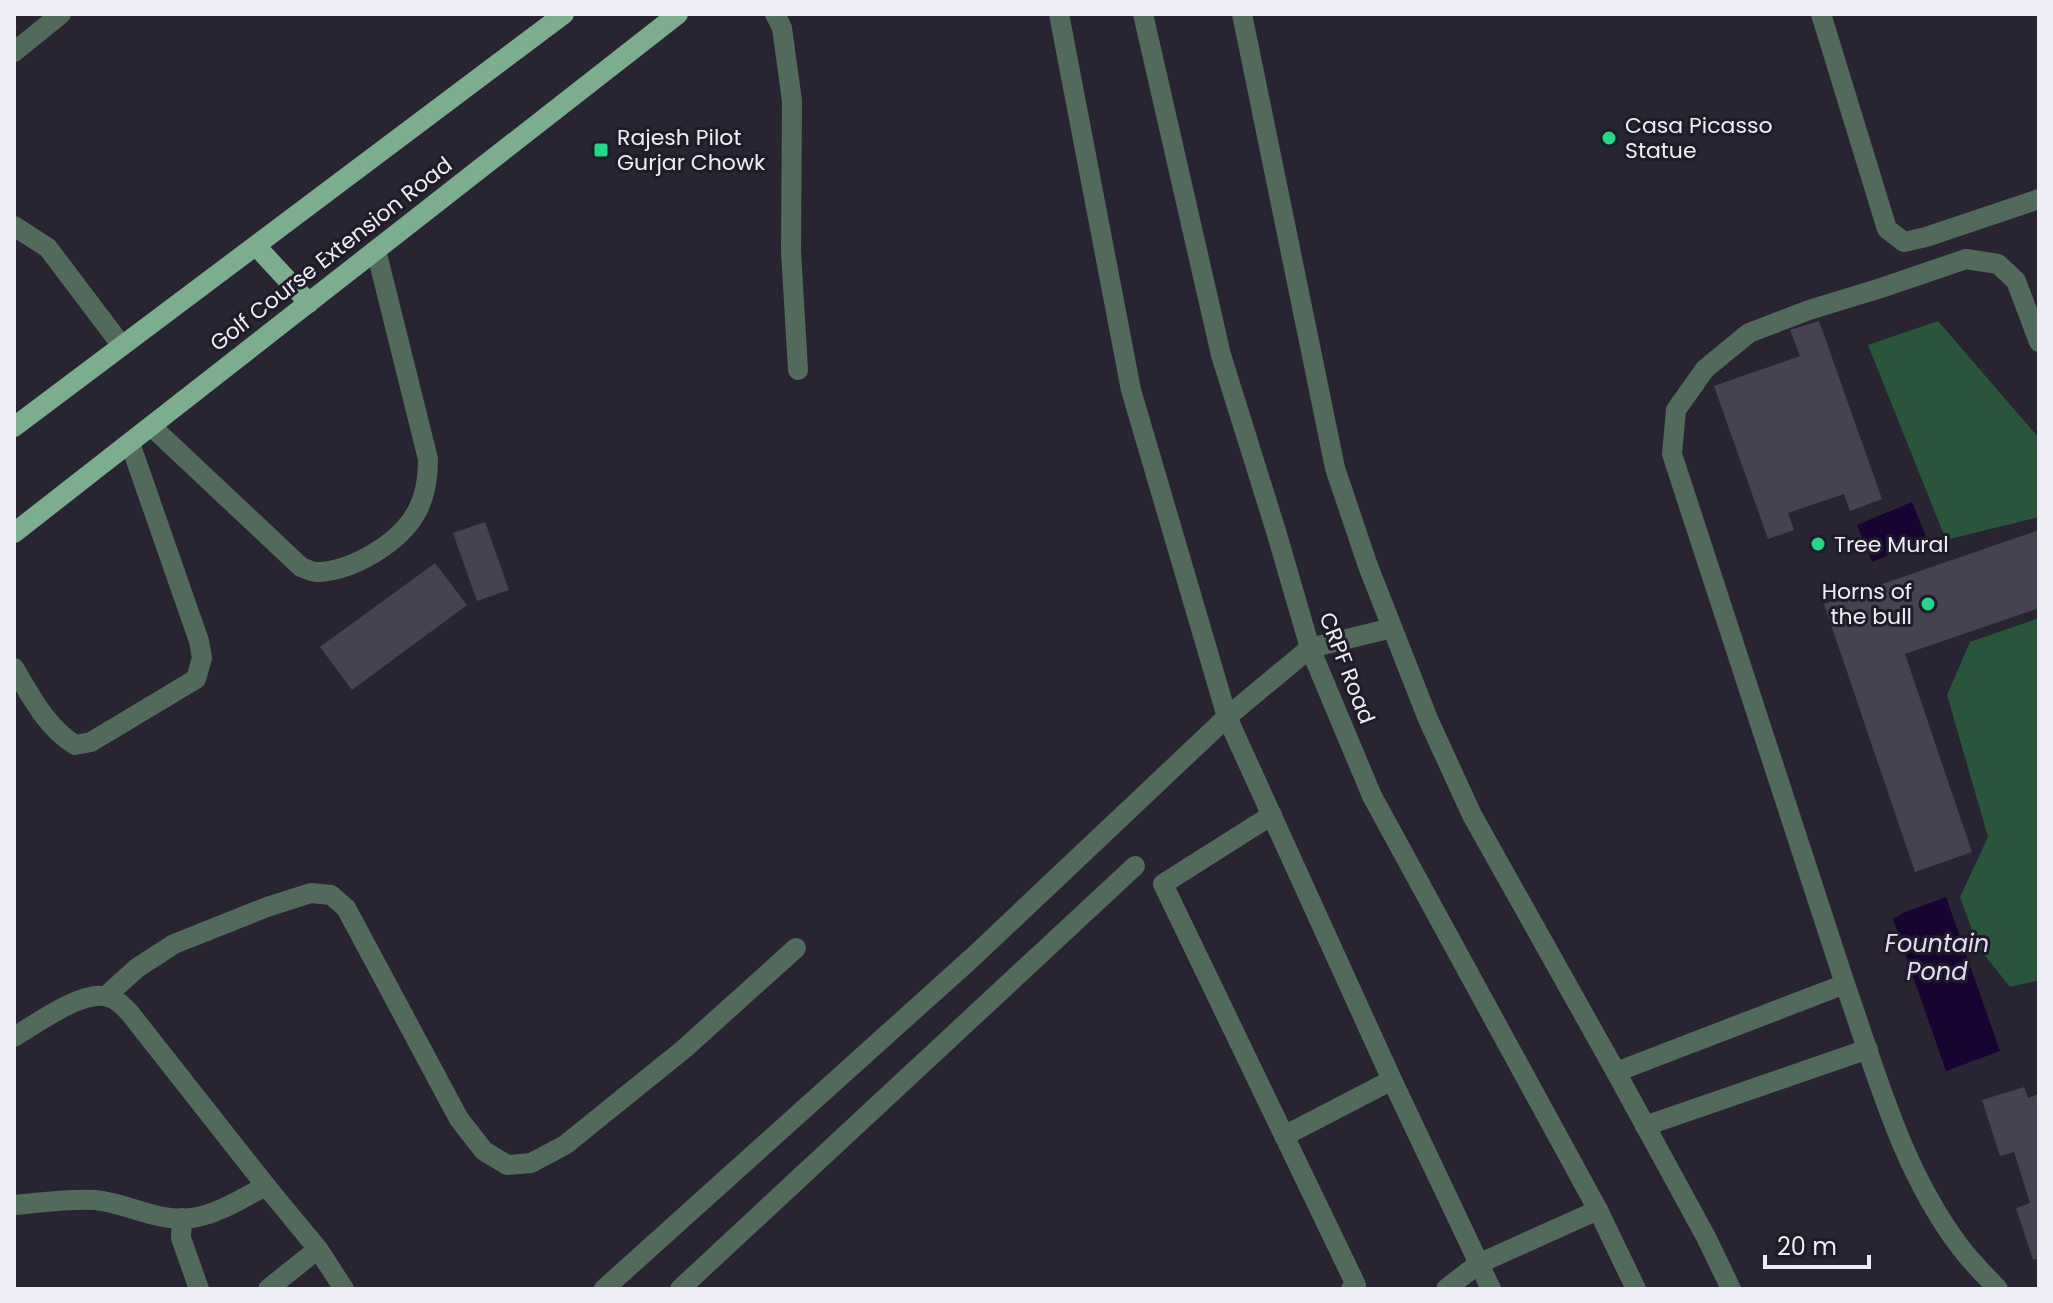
<svg xmlns="http://www.w3.org/2000/svg" width="2053" height="1303" font-family="Poppins,sans-serif">
	<style>
		.green { fill: #29553c }
		.water { fill: #180430 }
		.building { fill: #474251 }
		.lines { fill: none; stroke-linecap: round; stroke-linejoin: round }
		.minor { stroke: #526a5b; stroke-width: 20 }
		.major { stroke: #7bad8e; stroke-width: 20 }
		.poi-dot { fill: #22d887; stroke: #1f1b27; stroke-width: 3 }
		.labels { text-anchor: middle; dominant-baseline: central; stroke-width: 6; stroke-linejoin: round; paint-order: stroke }
		.poi-label { font-size: 22px; fill: #eeecf5; stroke: #1f1b27; text-anchor: start }
		.street-label { font-size: 22px; fill: #eeecf5; stroke: #1f1b27 }
		.water-label { font-size: 24px; font-style: italic; fill: #e5dcfc; stroke: #1f1b27 }
	</style>
	<rect width="100%" height="100%" fill="#282431"/>
	<g class="green">
		<polygon points="1938,321 2039,438 2039,517 1946,540 1868,345"/>
		<polygon points="2039,618 2039,980 2010,987 1978,947 1960,897 1988,837 1947,695 1970,642"/>
	</g>
	<g class="water">
		<polygon points="1912,502 1927,539 1872,562 1857,525"/>
		<polygon points="1946,897 2000,1051 1946,1071 1893,919 1903,913"/>
	</g>
	<g class="building">
		<polygon points="1819,321 1882,499 1850,511 1844,494 1788,513 1794,530 1768,539 1714,386 1800,356 1790,330"/>
		<polygon points="485,522 509,590 477,601 453,533"/>
		<polygon points="2039,530 2039,608 1905,654 1972,852 1915,872 1824,604"/>
		<polygon points="435,563 467,605 352,690 320,647"/>
		<polygon points="2024,1087 2028,1098 2039,1094 2039,1258 2033,1260 2016,1208 2030,1203 2014,1152 2000,1156 1982,1100"/>
	</g>
	<g class="lines">
		<g class="minor">
			<polyline points="775,14 782,28 792,101 791,251 798,370"/>
			<polyline points="1059,14 1131,390 1227,717 1392,1080 1491,1289"/>
			<polyline points="1143,14 1221,355 1276,531 1310,648 1372,796 1598,1210 1636,1289"/>
			<polyline points="1242,14 1335,468 1368,566 1428,719 1472,815 1616,1072 1706,1237 1731,1289"/>
			<polyline points="1821,14 1887,229 1904,242 1926,237 2039,199"/>
			<polyline points="14,52 61,14"/>
			<polyline points="14,226 48,248 122,346"/>
			<path d="M151,426L301,567C307,569 313,573 318,572C353,571 400,542 416,513C426,496 428,477 428,459L376,250"/>
			<path d="M14,668C31,696 46,727 75,745L91,742L196,679L202,658L199,641L130,443"/>
			<polyline points="1272,815 1163,884 1356,1285 1351,1289"/>
			<path d="M1845,984C1877,1075 1902,1171 1961,1248C1972,1263 1986,1276 1998,1289"/>
			<polyline points="106,996 137,968 174,944 267,907 311,893 331,895 346,908 459,1119 484,1151 507,1165 531,1163 565,1145 684,1049 796,948"/>
			<path d="M14,1037C36,1024 83,989 108,997C117,999 123,1006 129,1012L266,1186L318,1249L344,1289"/>
			<polyline points="1616,1072 1845,984 1672,454 1676,410 1705,369 1749,333 1809,310 1881,288 1966,259 1998,264 2016,281 2039,342"/>
			<polyline points="1645,1126 1868,1049"/>
			<polyline points="1284,1136 1392,1080"/>
			<path d="M14,1205C40,1203 69,1198 95,1200C127,1203 159,1223 192,1218C219,1214 242,1198 266,1186"/>
			<polyline points="182,1218 181,1238 199,1289"/>
			<polyline points="268,1289 318,1249"/>
			<polyline points="604,1289 973,957 1227,717 1310,648 1392,628"/>
			<polyline points="680,1289 1135,866"/>
			<polyline points="1446,1289 1478,1264 1598,1210"/>
		</g>
		<g class="major">
			<polyline points="256,246 309,303"/>
			<polyline points="14,427 564,14"/>
			<polyline points="14,533 678,14"/>
		</g>
	</g>
	<g class="poi-dot">
		<circle cx="1609" cy="138" r="8"/>
		<rect x="593" y="142" width="16" height="16" rx="4"/>
		<circle cx="1818" cy="544" r="8"/>
		<circle cx="1928" cy="604" r="8"/>
	</g>
	<g class="labels">
		<g class="poi-label">
			<text x="1625" y="125">Casa Picasso<tspan x="1625" dy="25">Statue</tspan></text>
			<text x="617" y="137">Rajesh Pilot<tspan x="617" dy="25">Gurjar Chowk</tspan></text>
			<text x="1834" y="544">Tree Mural</text>
			<text x="1912" y="591" text-anchor="end">Horns of<tspan x="1912" dy="25">the bull</tspan></text>
		</g>
		<g class="street-label">
			<text transform="translate(331 254) rotate(-38)">Golf Course Extension Road</text>
			<text transform="translate(1347 668) rotate(69)">CRPF Road</text>
		</g>
		<g class="water-label">
			<text x="1937" y="943">Fountain<tspan x="1937" dy="28">Pond</tspan></text>
		</g>
	</g>
	<rect width="2053" height="1303" fill="none" stroke="#eeecf5" stroke-width="32"/>
	<path d="M1765 1255v12h104v-12" fill="none" stroke="#eeecf5" stroke-width="4"/>
	<text x="1777" y="1255" font-size="24" fill="#eeecf5" stroke="#1f1b27" stroke-width="6" paint-order="stroke">20 m</text>
</svg>
